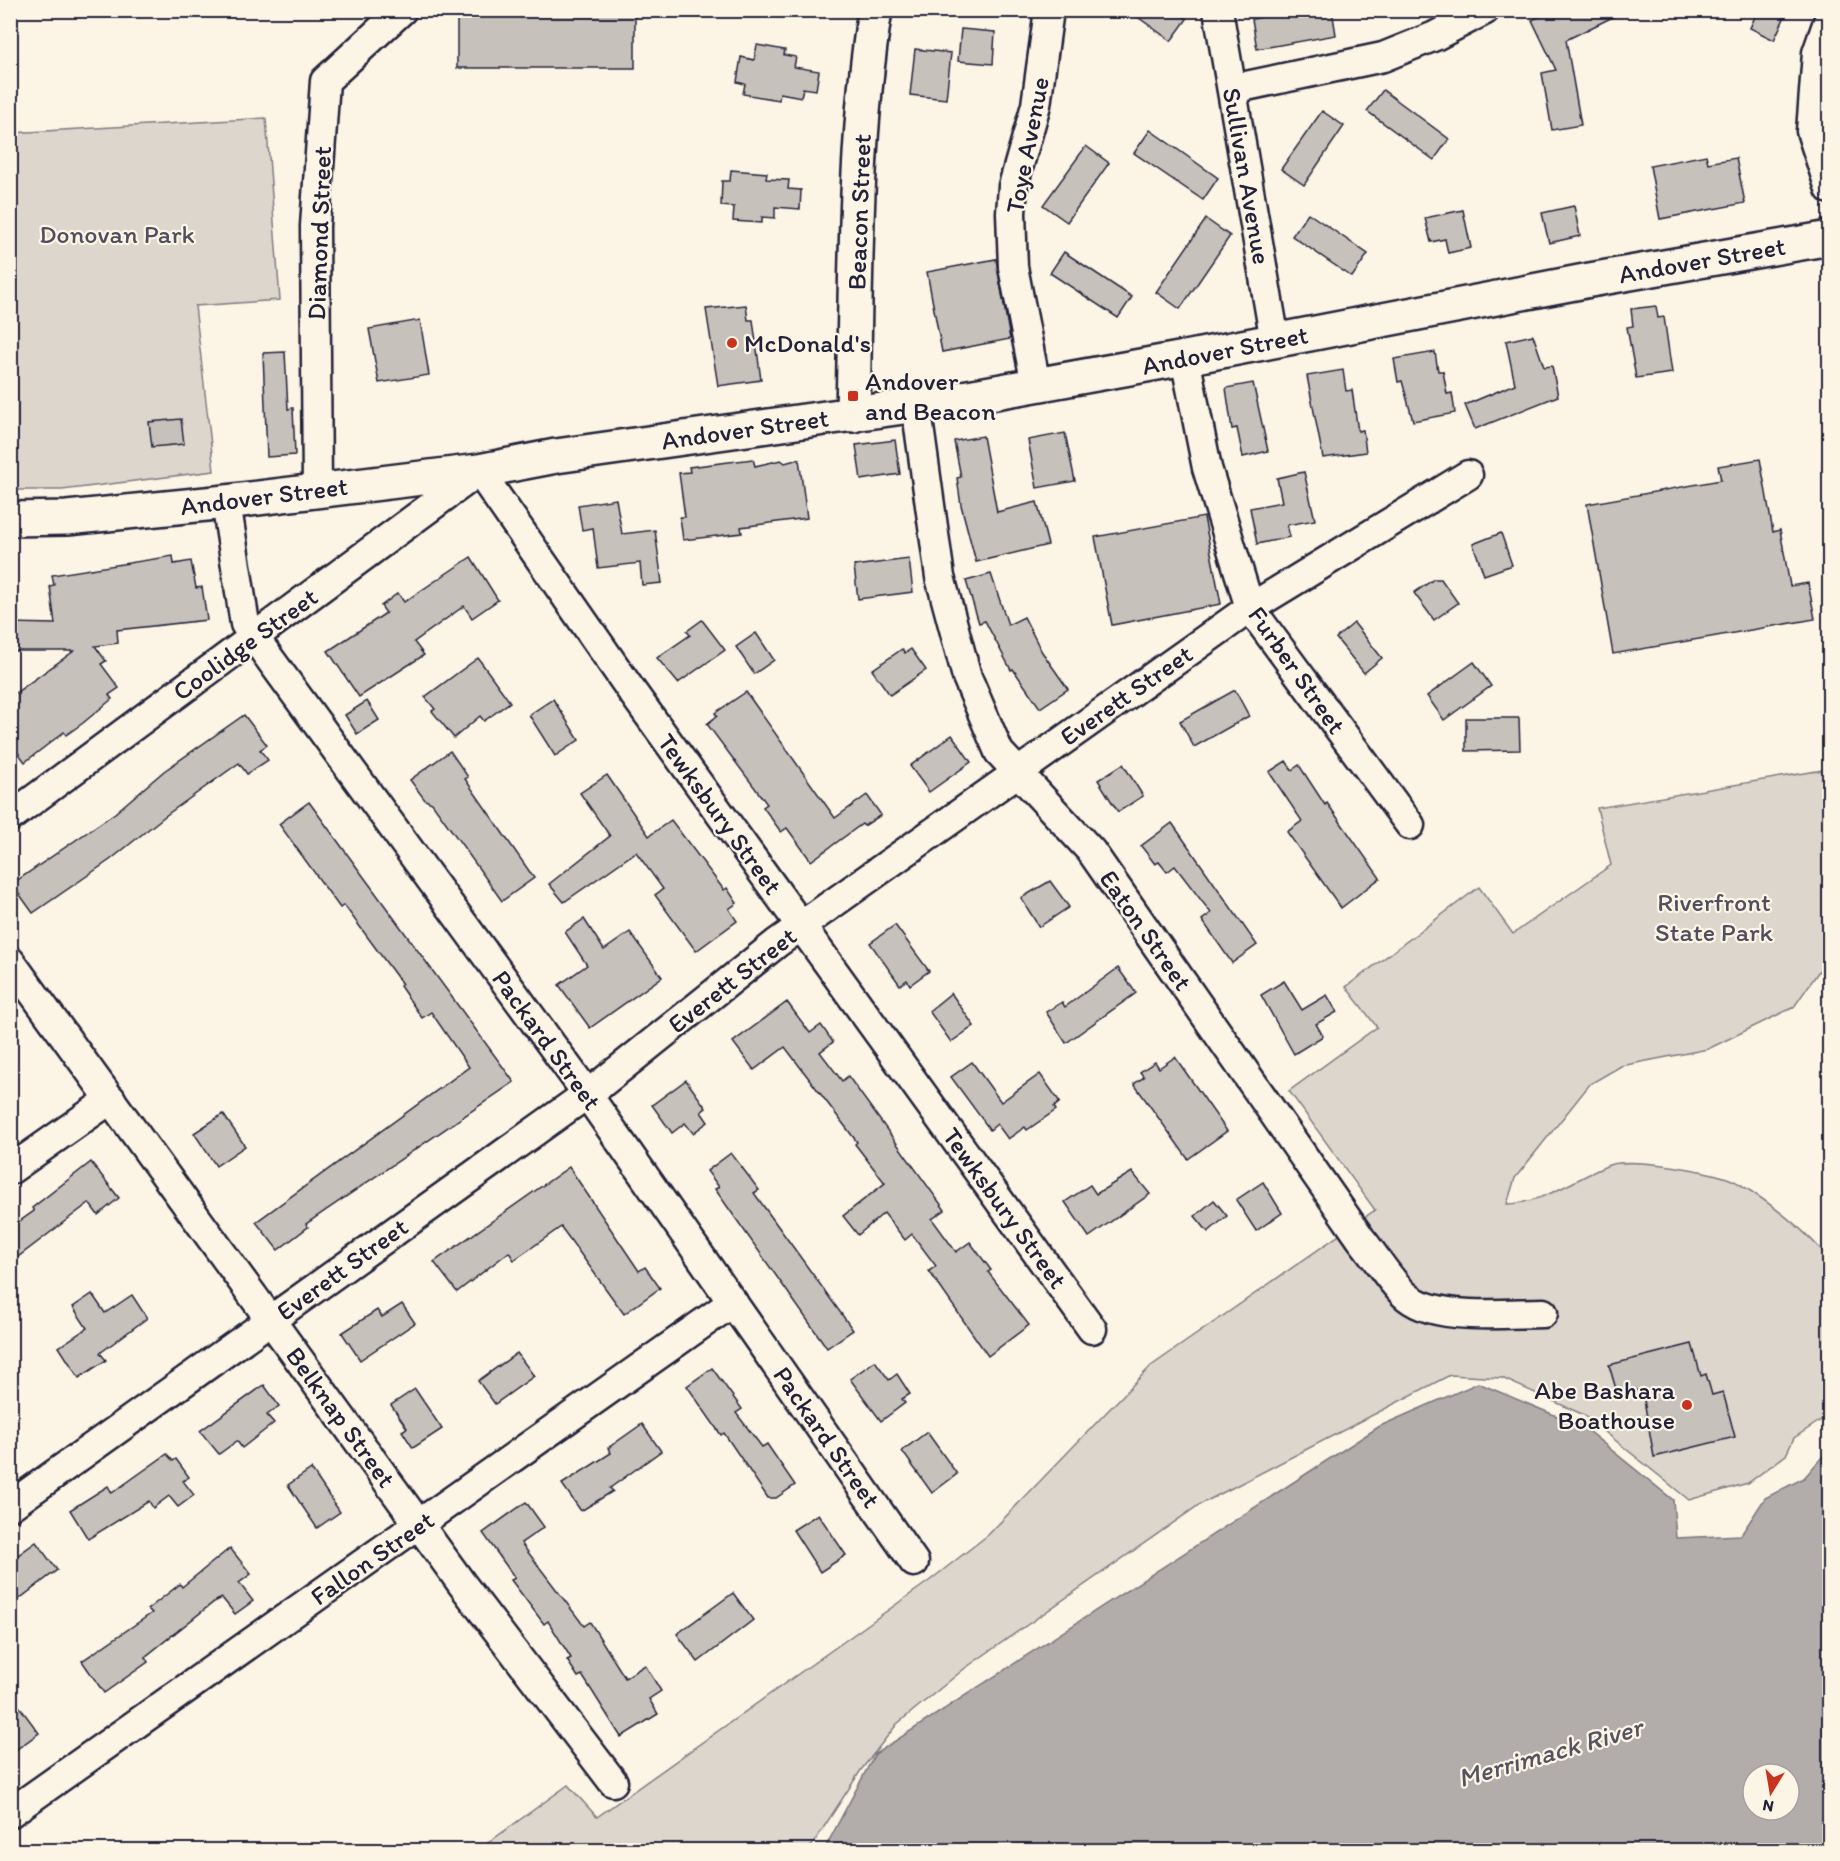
<svg xmlns="http://www.w3.org/2000/svg" width="1840" height="1861" font-family="Itim,sans-serif">
	<style>
		.green { fill: #dcd6cc; stroke: #7f7c84; stroke-width: 1.5 }
		.water { fill: #b2adab; stroke: #78757e; stroke-width: 1.5; fill-rule: evenodd }
		.lines { fill: none; stroke-linecap: round; stroke-linejoin: round }
		.stream { stroke: #78757e; stroke-width: 8 }
		.building { fill: #c6c1bb; stroke: #22223b; stroke-width: 1.5 }
		.minor-casing { stroke: #22223b; stroke-width: 33 }
		.secondary-casing { stroke: #22223b; stroke-width: 38 }
		.minor { stroke: #fcf5e5; stroke-width: 28 }
		.secondary { stroke: #fcf5e5; stroke-width: 33 }
		.poi-dot { fill: #c8321e; stroke: #fcf5e5; stroke-width: 2 }
		.labels { text-anchor: middle; dominant-baseline: central; stroke-width: 4.5; stroke-linejoin: round; paint-order: stroke }
		.street-label { font-size: 26px; fill: #22223b; stroke: #fcf5e5 }
		.park-label { font-size: 26px; fill: #504f5f; stroke: #fcf5e5 }
		.poi-label { font-size: 26px; fill: #22223b; stroke: #fcf5e5; text-anchor: start }
		.water-label { font-size: 27px; font-style: italic; fill: #545362; stroke: #fcf5e5 }
	</style>
	<rect width="100%" height="100%" fill="#fcf5e5"/>
	<filter id="ink" filterUnits="userSpaceOnUse"><feTurbulence type="fractalNoise" baseFrequency=".0167" numOctaves="2"/><feDisplacementMap in="SourceGraphic" scale="12" xChannelSelector="R" yChannelSelector="G"/><feConvolveMatrix kernelMatrix="1 2 1 2 8 2 1 2 1" color-interpolation-filters="sRGB"/></filter>
	<g filter="url(#ink)">
		<g class="green">
			<polygon points="266,118 280,300 195,306 214,471 62,490 11,490 11,133"/>
			<path d="M1829,769V968L1823,965L1794,1007L1708,1049L1621,1066L1590,1084L1515,1178L1507,1204C1545,1203 1574,1179 1609,1165C1629,1157 1720,1171 1738,1183C1769,1202 1807,1231 1829,1259V1409L1821,1420L1794,1438L1786,1455L1748,1483L1689,1500L1584,1415L1502,1378L1450,1375L1199,1505L964,1669L897,1724L861,1770L809,1850H478L568,1785L597,1817L929,1581L988,1535L1151,1366L1375,1210L1289,1091L1377,1027L1346,987L1479,887L1513,934L1611,865L1597,808Z"/>
		</g>
		<path class="water" d="M1478,1383L1583,1427L1673,1500L1676,1538L1741,1535L1765,1498L1804,1478L1829,1449V1850H824L875,1754L1380,1426ZM1753,1774H1789V1810H1753Z"/>
		<g class="lines">
			<polyline class="stream" points="1830,1101 1827,1109 1830,1112"/>
		</g>
		<g class="building">
			<rect x="457" y="10" width="178" height="58"/>
			<polygon points="1128,10 1175,10 1187,19 1171,41"/>
			<polygon points="1299,10 1332,10 1336,35 1257,49 1252,19"/>
			<polygon points="1553,10 1627,10 1566,40 1581,125 1552,130 1542,73 1556,70 1532,20"/>
			<polygon points="1758,10 1788,10 1774,40 1750,28"/>
			<polygon points="961,29 995,32 993,64 958,61"/>
			<polygon points="757,45 785,50 784,55 796,57 794,67 819,71 816,90 803,88 801,97 780,93 779,100 743,94 745,84 737,82 741,57 754,60"/>
			<polygon points="915,49 951,53 946,99 910,95"/>
			<polygon points="1383,90 1449,139 1434,160 1367,111"/>
			<polygon points="1322,111 1344,126 1304,185 1281,169"/>
			<polygon points="1150,130 1218,178 1203,200 1134,153"/>
			<polygon points="1086,146 1109,163 1067,222 1043,205"/>
			<polygon points="1706,155 1708,163 1736,158 1745,203 1660,219 1650,166"/>
			<polygon points="731,170 767,173 766,179 789,180 788,189 801,190 800,209 775,207 775,218 762,217 762,223 733,221 734,207 721,206 722,181 730,181"/>
			<polygon points="1574,206 1580,236 1549,243 1542,213"/>
			<polygon points="1463,210 1471,248 1448,253 1445,239 1431,242 1425,218"/>
			<polygon points="1308,213 1368,254 1352,277 1292,236"/>
			<polygon points="1206,219 1230,236 1180,309 1156,292"/>
			<polygon points="1064,252 1132,297 1118,318 1050,273"/>
			<polygon points="996,259 1010,339 942,352 927,272"/>
			<polygon points="746,305 748,320 753,320 761,380 718,386 706,309"/>
			<polygon points="1656,306 1658,318 1664,317 1672,373 1636,378 1627,327 1633,326 1631,309"/>
			<polygon points="420,320 429,375 379,383 369,329"/>
			<polygon points="1533,335 1544,367 1552,366 1558,396 1475,429 1465,405 1515,384 1506,341"/>
			<polygon points="285,352 288,409 293,408 295,455 267,457 263,353"/>
			<polygon points="1435,352 1438,371 1443,371 1447,394 1452,393 1455,413 1413,421 1402,381 1398,382 1394,359"/>
			<polygon points="1343,370 1346,391 1352,390 1358,431 1363,430 1366,452 1323,458 1307,376"/>
			<polygon points="1253,383 1268,451 1243,457 1237,428 1232,429 1226,388"/>
			<polygon points="181,419 184,444 152,447 149,422"/>
			<polygon points="1065,433 1075,481 1037,488 1028,440"/>
			<polygon points="983,436 997,512 1037,502 1048,545 976,562 961,505 957,478 961,477 954,441"/>
			<polygon points="895,440 900,474 861,480 856,445"/>
			<polygon points="753,459 755,466 781,460 785,463 799,459 807,518 741,527 742,533 683,540 680,517 685,517 679,473 690,472 689,467"/>
			<polygon points="1760,459 1773,532 1780,530 1790,586 1808,583 1815,619 1613,654 1587,504 1721,480 1718,466"/>
			<polygon points="1304,472 1315,520 1287,525 1290,537 1257,544 1250,508 1282,502 1277,478"/>
			<polygon points="616,499 622,534 655,530 662,583 642,585 640,563 598,568 593,528 582,530 578,505"/>
			<polygon points="1204,517 1221,604 1112,625 1095,537"/>
			<polygon points="1501,533 1512,565 1484,575 1473,544"/>
			<polygon points="173,556 174,564 191,561 196,588 202,587 207,620 117,630 118,643 95,646 106,661 101,664 119,688 109,695 112,699 83,723 66,735 64,732 25,762 10,742 10,697 74,651 10,651 10,623 55,624 50,586 54,585 52,575"/>
			<polygon points="471,557 498,600 472,618 464,606 414,642 424,655 359,697 328,651 386,613 381,606 398,593 404,602"/>
			<polygon points="909,559 913,592 858,599 854,566"/>
			<polygon points="991,574 1008,625 1024,617 1042,652 1068,689 1040,708 1013,669 1011,670 985,621 979,623 966,581"/>
			<polygon points="1434,579 1441,579 1458,603 1434,620 1414,593"/>
			<polygon points="702,620 725,650 678,683 657,658 690,635 687,631"/>
			<polygon points="1354,623 1382,658 1364,673 1336,638"/>
			<polygon points="756,633 774,660 754,674 736,647"/>
			<polygon points="902,649 905,653 911,649 926,670 890,695 872,670"/>
			<polygon points="478,658 510,702 484,721 480,716 454,738 432,711 435,709 425,697"/>
			<polygon points="1474,662 1491,686 1444,720 1427,696"/>
			<polygon points="1235,690 1249,716 1194,747 1180,721"/>
			<polygon points="746,692 835,818 867,795 881,815 864,826 862,824 811,861 787,828 781,832 763,807 767,804 707,724 717,716 715,713"/>
			<polygon points="553,699 579,740 555,756 529,715"/>
			<polygon points="367,701 379,720 357,734 345,715"/>
			<polygon points="244,715 267,745 260,750 268,760 247,774 239,763 165,816 110,860 33,913 12,884 115,813 164,771"/>
			<polygon points="1466,718 1519,718 1520,750 1466,751"/>
			<polygon points="952,735 971,762 929,792 910,766"/>
			<polygon points="450,751 468,777 465,779 534,878 502,901 432,803 425,800 410,780"/>
			<polygon points="1286,761 1292,770 1299,765 1325,805 1327,803 1380,878 1341,908 1287,832 1302,821 1269,772"/>
			<polygon points="1123,764 1143,796 1118,812 1098,780"/>
			<polygon points="607,775 649,836 671,820 724,890 727,888 737,903 729,909 737,921 696,951 655,895 663,889 636,852 564,902 549,884 610,836 580,793"/>
			<polygon points="309,802 514,1082 306,1224 308,1227 278,1250 256,1222 469,1067 431,1012 422,1018 400,986 402,984 344,905 340,908 279,824"/>
			<polygon points="1172,823 1257,945 1232,963 1202,920 1211,913 1175,866 1167,872 1159,862 1155,864 1141,846"/>
			<polygon points="1050,881 1069,907 1039,927 1021,898"/>
			<polygon points="584,919 604,950 630,932 662,977 590,1028 559,985 587,965 565,932"/>
			<polygon points="895,925 929,971 910,985 907,980 900,985 870,943"/>
			<polygon points="1118,968 1136,993 1066,1043 1046,1012 1062,1002 1065,1007"/>
			<polygon points="1284,981 1302,1010 1327,995 1337,1012 1316,1024 1323,1036 1294,1054 1261,995"/>
			<polygon points="951,993 974,1026 951,1042 929,1011"/>
			<polygon points="787,1002 810,1033 821,1025 833,1042 820,1052 842,1081 848,1076 945,1210 932,1219 956,1252 970,1242 991,1270 988,1272 1029,1325 988,1356 929,1271 936,1266 912,1234 905,1240 884,1213 858,1235 843,1216 885,1183 855,1144 857,1142 785,1047 754,1070 733,1042"/>
			<polygon points="1175,1057 1227,1131 1188,1159 1134,1084 1144,1077 1140,1072 1155,1062 1159,1068"/>
			<polygon points="972,1062 1001,1102 1040,1074 1060,1102 1054,1107 1056,1110 1027,1130 1025,1127 1008,1139 997,1124 990,1130 951,1077"/>
			<polygon points="686,1080 706,1108 701,1112 708,1122 693,1133 685,1123 672,1133 652,1105"/>
			<polygon points="223,1114 245,1146 216,1166 194,1133"/>
			<polygon points="731,1153 759,1190 754,1193 853,1330 827,1348 715,1189 719,1187 707,1171"/>
			<polygon points="91,1162 119,1198 98,1215 89,1203 10,1263 10,1228 34,1211 32,1208"/>
			<polygon points="569,1167 639,1271 645,1267 660,1288 624,1314 561,1227 514,1260 509,1252 457,1292 434,1262"/>
			<polygon points="1132,1172 1150,1194 1089,1237 1065,1202 1090,1185 1096,1194"/>
			<polygon points="1263,1182 1282,1213 1256,1231 1236,1200"/>
			<polygon points="1214,1200 1227,1216 1208,1232 1195,1216"/>
			<polygon points="92,1294 105,1313 132,1295 147,1318 100,1353 106,1360 79,1378 59,1347 87,1328 73,1307"/>
			<polygon points="402,1304 415,1323 360,1360 342,1333 377,1310 382,1317"/>
			<polygon points="1692,1344 1701,1376 1706,1374 1712,1395 1723,1392 1735,1437 1654,1457 1642,1389 1618,1396 1609,1365"/>
			<polygon points="517,1353 534,1376 495,1404 478,1381"/>
			<polygon points="875,1361 889,1380 897,1374 910,1394 902,1399 905,1403 881,1421 850,1379"/>
			<polygon points="712,1368 742,1409 736,1413 762,1447 767,1444 795,1485 776,1498 768,1498 724,1433 721,1435 687,1386"/>
			<polygon points="264,1385 279,1406 267,1415 274,1423 242,1448 237,1441 219,1454 200,1431"/>
			<polygon points="415,1389 442,1429 413,1448 402,1431 407,1428 391,1405"/>
			<polygon points="642,1424 661,1451 610,1488 613,1491 581,1511 562,1484 611,1453 608,1448"/>
			<polygon points="927,1432 957,1474 932,1493 902,1451"/>
			<polygon points="167,1454 173,1461 176,1459 189,1477 183,1481 194,1495 178,1507 169,1496 153,1508 149,1501 88,1539 70,1510 108,1486 112,1493"/>
			<polygon points="311,1469 340,1512 317,1528 288,1485"/>
			<polygon points="526,1502 544,1527 521,1543 584,1626 590,1622 625,1678 645,1665 661,1691 649,1699 658,1714 621,1737 582,1675 578,1677 567,1660 571,1658 548,1621 544,1624 511,1580 515,1578 483,1533"/>
			<polygon points="818,1514 846,1555 820,1572 793,1530"/>
			<polygon points="36,1542 57,1570 10,1606 10,1561"/>
			<polygon points="230,1548 251,1574 239,1583 253,1601 235,1614 222,1598 214,1602 145,1657 148,1662 104,1693 82,1661 152,1613 148,1609 180,1584 182,1587"/>
			<polygon points="733,1593 753,1620 698,1662 677,1634"/>
			<polygon points="10,1694 39,1733 10,1754"/>
		</g>
		<g class="lines">
			<g class="minor-casing">
				<g id="minor">
					<polyline points="1218,10 1275,341"/>
					<polyline points="1830,16 1817,53 1811,131 1830,189"/>
					<polyline points="1232,89 1383,57 1435,36 1485,10"/>
					<polyline points="1185,358 1207,468 1250,608 1410,825"/>
					<polyline points="1036,385 1013,267 1011,213 1013,186 1036,105 1049,10"/>
					<path d="M916,405L940,577L967,677L999,752L1091,851L1361,1239C1375,1256 1388,1278 1404,1294C1432,1322 1505,1313 1543,1313"/>
					<polyline points="317,490 315,226 325,81 402,10"/>
					<polyline points="226,502 245,624 254,637 580,1084 914,1562"/>
					<polyline points="10,817 479,471 633,693 1092,1329"/>
					<polyline points="10,961 462,1584 613,1782"/>
					<polyline points="10,1170 111,1099"/>
					<polyline points="10,1506 597,1087 777,943 1250,608 1468,475"/>
					<polyline points="10,1813 733,1302"/>
				</g>
			</g>
			<g class="secondary-casing">
				<g id="secondary">
					<path d="M853,415C856,280 854,144 875,10"/>
					<polyline points="10,519 67,518 226,502 479,471 556,456 946,401 1185,358 1590,280 1830,238"/>
				</g>
			</g>
			<use href="#minor" class="minor"/>
			<use href="#secondary" class="secondary"/>
		</g>
	</g>
	<g class="poi-dot">
		<circle cx="732" cy="343" r="6"/>
		<rect x="847" y="390" width="12" height="12" rx="3"/>
		<circle cx="1687" cy="1405" r="6"/>
	</g>
	<g class="labels">
		<g class="street-label">
			<text transform="translate(1027 145) rotate(-79)">Toye Avenue</text>
			<text transform="translate(1247 176) rotate(80)">Sullivan Avenue</text>
			<text transform="translate(859 212) rotate(-88)">Beacon Street</text>
			<text transform="translate(319 233) rotate(-88)">Diamond Street</text>
			<text transform="translate(1702 260) rotate(-10)">Andover Street</text>
			<text transform="translate(1225 350) rotate(-11)">Andover Street</text>
			<text transform="translate(745 429) rotate(-8)">Andover Street</text>
			<text transform="translate(264 496) rotate(-7)">Andover Street</text>
			<text transform="translate(245 644) rotate(-36)">Coolidge Street</text>
			<text transform="translate(1297 670) rotate(55)">Furber Street</text>
			<text transform="translate(1126 695) rotate(-35)">Everett Street</text>
			<text transform="translate(720 814) rotate(54)">Tewksbury Street</text>
			<text transform="translate(1146 930) rotate(55)">Eaton Street</text>
			<text transform="translate(732 980) rotate(-38)">Everett Street</text>
			<text transform="translate(547 1040) rotate(54)">Packard Street</text>
			<text transform="translate(1005 1208) rotate(54)">Tewksbury Street</text>
			<text transform="translate(342 1269) rotate(-36)">Everett Street</text>
			<text transform="translate(341 1417) rotate(54)">Belknap Street</text>
			<text transform="translate(827 1437) rotate(55)">Packard Street</text>
			<text transform="translate(372 1558) rotate(-35)">Fallon Street</text>
		</g>
		<g class="park-label">
			<text x="117" y="234">Donovan Park</text>
			<text x="1714" y="902">Riverfront<tspan x="1714" dy="30">State Park</tspan></text>
		</g>
		<g class="poi-label">
			<text x="744" y="343">McDonald's</text>
			<text x="865" y="381">Andover<tspan x="865" dy="30">and Beacon</tspan></text>
			<text x="1675" y="1390" text-anchor="end">Abe Bashara<tspan x="1675" dy="30">Boathouse</tspan></text>
		</g>
		<g class="water-label">
			<text transform="translate(1550 1752) rotate(-16)">Merrimack River</text>
		</g>
	</g>
	<rect width="1840" height="1861" fill="none" stroke="#fcf5e5" stroke-width="36"/>
	<rect x="18" y="18" width="1804" height="1825" fill="none" stroke="#22223b" stroke-width="2" filter="url(#ink)"/>
	<g transform="translate(1771 1792) rotate(191)"><circle r="28" fill="#fcf5e5" stroke="#a5a1a1" stroke-width="1.5"/>
	<path d="M0-4.5L10 22L0 15L-10 22Z" fill="#c8321e"/>
	<text y="-9" font-size="16" font-weight="bold" text-anchor="middle" fill="#22223b">N</text>
	</g>
</svg>
